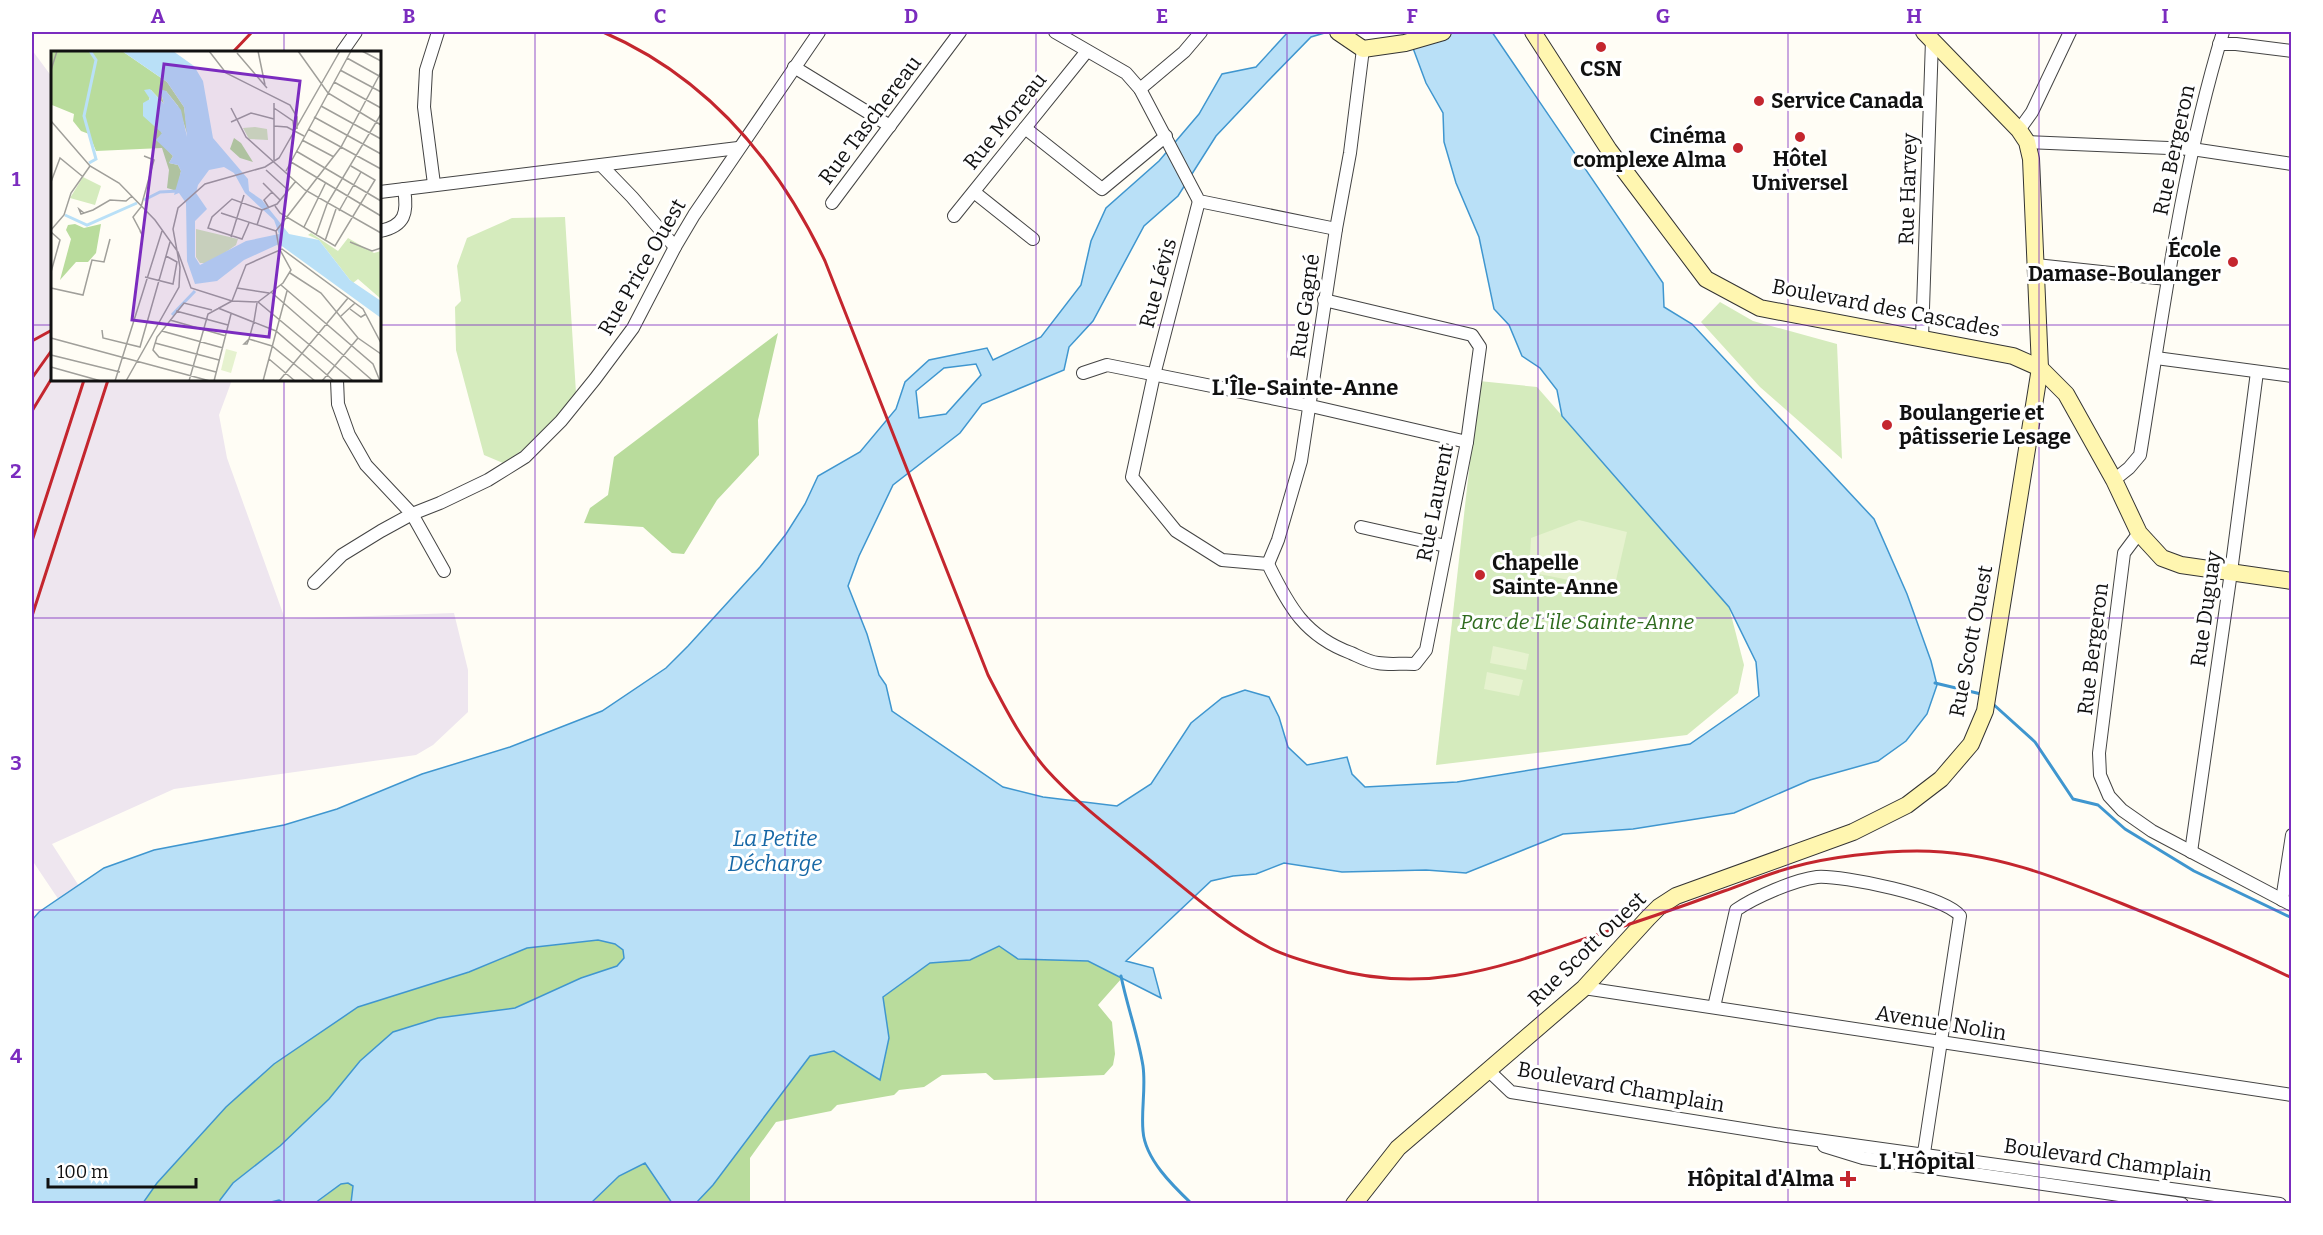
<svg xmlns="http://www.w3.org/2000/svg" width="2323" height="1235" font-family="Bitter,serif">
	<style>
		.industrial { fill: #eee6ef }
		.green { fill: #d5ebbd }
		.forest { fill: #b9dc9c }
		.pitch { fill: #e6f2cf }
		.water { fill: #b9e0f7; stroke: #3f96cf; stroke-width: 1.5; fill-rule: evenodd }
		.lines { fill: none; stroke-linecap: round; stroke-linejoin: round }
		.stream { stroke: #3f96cf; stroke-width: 3 }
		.street-casing { stroke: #444; stroke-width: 14 }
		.secondary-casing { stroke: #333; stroke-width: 18 }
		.street { stroke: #fff; stroke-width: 12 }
		.secondary { stroke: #fff6b0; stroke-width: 16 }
		.rail { stroke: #c4262e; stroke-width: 3 }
		.grid { fill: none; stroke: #7b2cbf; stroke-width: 1.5; stroke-opacity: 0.55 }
		.poi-dot { fill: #c4262e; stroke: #fff; stroke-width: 2 }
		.labels { text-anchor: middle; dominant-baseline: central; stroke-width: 6; stroke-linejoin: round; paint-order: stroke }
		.poi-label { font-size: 21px; font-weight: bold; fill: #111; stroke: #fff; text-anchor: start }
		.street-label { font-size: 21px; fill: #111; stroke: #fff }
		.park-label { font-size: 21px; font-style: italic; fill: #2f6b1f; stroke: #fff }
		.neighbourhood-label { font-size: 22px; font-weight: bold; fill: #111; stroke: #fff }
		.water-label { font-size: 22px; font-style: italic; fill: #1768a6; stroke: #fff }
		.inset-river { fill: none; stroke: #b9e0f7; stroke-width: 3 }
		.inset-road { fill: none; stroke: #a09f9a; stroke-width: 1.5 }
		.view { fill: #7b2cbf; fill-opacity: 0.15; stroke: #7b2cbf; stroke-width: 3 }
		.inset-edge { fill: none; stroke: #111; stroke-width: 3 }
		.neatline { fill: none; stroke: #7b2cbf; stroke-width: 2 }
		.grid-label { font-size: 20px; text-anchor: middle; font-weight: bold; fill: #7b2cbf }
	</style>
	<rect width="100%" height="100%" fill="#fffdf5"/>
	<polygon class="industrial" points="32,50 52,77 52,380 232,380 219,415 227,458 285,619 454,613 468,670 468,712 433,745 416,755 174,789 52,844 97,914 77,927 32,860"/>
	<g class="green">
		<polygon points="565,217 576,393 533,443 503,463 484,455 456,350 455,307 461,301 457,266 467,238 512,218"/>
		<polygon points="1720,302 1753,321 1837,344 1842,459 1760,387 1701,322"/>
		<polygon points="1479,381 1537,387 1729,607 1744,665 1738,693 1687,735 1436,765"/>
	</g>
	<g class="forest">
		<polygon points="778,333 758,420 759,455 717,500 684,554 672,553 643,527 584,523 590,508 608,495 614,457"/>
		<polygon points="598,940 615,944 623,950 624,958 617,966 581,978 515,1008 438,1018 360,1061 329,1099 280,1146 233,1183 220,1200 220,1203 143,1204 157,1183 226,1107 274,1064 358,1007 469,972 527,948"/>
		<polygon points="999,946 1018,959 1088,961 1122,978 1098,1005 1112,1022 1115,1054 1113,1065 1104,1075 994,1080 986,1073 942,1075 924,1087 899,1090 894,1095 837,1105 831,1111 776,1122 750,1158 750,1203 696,1204 713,1185 810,1056 834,1051 880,1080 889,1038 883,997 930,963 970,960"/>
		<polygon points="645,1162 672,1203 591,1204 619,1176"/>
		<polygon points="348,1183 353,1186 351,1203 315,1204 341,1184"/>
	</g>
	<g class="pitch">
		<polygon points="1579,520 1627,532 1614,589 1529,572 1531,538"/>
		<polygon points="1493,646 1529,654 1526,670 1490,663"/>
		<polygon points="1487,672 1523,680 1519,696 1484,689"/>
	</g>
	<path class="water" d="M1288,32H1328L1311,37L1267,82L1216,136L1178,196L1144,226L1093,321L1069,347L1064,370L982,404L960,433L893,485L859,556L848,586L867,634L879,675L886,685L892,711L1003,787L1043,797L1117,806L1151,784L1191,723L1222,698L1245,690L1269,697L1279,717L1288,747L1307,765L1347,757L1352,774L1365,787L1457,782L1690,744L1759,696L1756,662L1729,607L1562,416L1557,390L1540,368L1522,356L1509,325L1494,309L1479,237L1456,183L1444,142L1443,113L1426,83L1407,32H1492L1663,283L1664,307L1692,324L1874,519L1907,594L1931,661L1937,685L1927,714L1906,741L1878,761L1810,780L1734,813L1633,829L1563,834L1466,873L1426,870L1342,872L1284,863L1256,874L1233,876L1211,881L1126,961L1153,968L1161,998L1088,961L1018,959L999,946L970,960L930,963L883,997L889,1038L880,1080L834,1051L810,1056L713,1185L696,1203H672L645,1163L619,1176L591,1203H351L353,1186L348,1183L341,1184L315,1203H285L279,1200L267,1203H220V1200L233,1183L280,1146L329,1099L360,1061L393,1032L438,1018L515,1008L581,978L617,966L624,958L623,950L615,944L598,940L527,948L469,972L358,1007L274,1064L226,1107L157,1183L143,1203L32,1204V920L39,912L104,868L154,850L284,825L337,809L422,774L510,747L602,711L666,668L688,646L760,567L786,534L805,504L818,476L860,452L896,409L905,382L929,360L987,348L993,360L1041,337L1081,285L1091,241L1106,208L1159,161L1199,114L1222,74L1256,67ZM976,364L981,375L946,414L919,418L916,391L944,368Z"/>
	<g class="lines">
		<g class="stream">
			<polyline points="1935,683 1981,694"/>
			<polyline points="1993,704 2035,742 2073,799 2098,805 2125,829 2194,871 2292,918"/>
			<path d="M1121,976C1127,1006 1138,1035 1143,1066C1146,1088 1141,1110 1143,1131C1145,1159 1173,1186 1192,1204"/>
		</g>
		<g class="street-casing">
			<g id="street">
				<polyline points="1055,32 1126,73 1140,89 1199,201 1336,229"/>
				<polyline points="2219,44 2236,44 2292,51"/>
				<polyline points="342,52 356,32"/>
				<polyline points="794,67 890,126"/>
				<polyline points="1140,89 1184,52 1201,32"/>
				<polyline points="1025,128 1102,189 1166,136"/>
				<polyline points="2019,130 2032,112 2070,32"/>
				<polyline points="2027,142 2192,149 2292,164"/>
				<polyline points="601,165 632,197 675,247"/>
				<polyline points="434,184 424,107 426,70 438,32"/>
				<polyline points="380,192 738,148"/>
				<polyline points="974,192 1033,239"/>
				<path d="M1199,201L1154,375L1132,477L1176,531L1222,560L1268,564C1289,607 1305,636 1351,653C1360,657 1369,662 1378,663C1390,665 1403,663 1415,664L1426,650L1467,442L1480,347L1472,335L1324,300"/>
				<polyline points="832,203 960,32"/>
				<polyline points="954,216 1087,51"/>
				<path d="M380,231C405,226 408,213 404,189"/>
				<polyline points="2036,265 2167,279"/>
				<polyline points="1922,338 1932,40"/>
				<polyline points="2156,358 2292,376"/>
				<polyline points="1083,373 1107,365 1311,406 1467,442"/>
				<polyline points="337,380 338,404 349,435 366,465 412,514 444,571"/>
				<path d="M2114,480L2129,468L2140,455C2163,313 2181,170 2223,32"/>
				<polyline points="1361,527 1446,546"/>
				<polyline points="2139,533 2124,553 2099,753 2100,775 2109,796 2122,810 2152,831 2292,905"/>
				<polyline points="1268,564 1278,540 1301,461 1336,229 1350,153 1363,49"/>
				<polyline points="314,583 342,555 381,531 412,514 440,503 488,480 525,457 561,421 595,379 633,328 675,247 694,215 819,32"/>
				<polyline points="2191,852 2231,572 2257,372"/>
				<polyline points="2282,900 2292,835"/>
				<polyline points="1584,988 2292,1095"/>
				<path d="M1714,1007L1736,910C1755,897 1794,880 1817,877C1842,875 1946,896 1960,916L1922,1166"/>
				<polyline points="1489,1071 1511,1092 1788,1136 2280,1204"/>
				<polyline points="1824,1146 1863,1158 2182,1204"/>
			</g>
		</g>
		<g class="secondary-casing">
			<g id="secondary">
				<polyline points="1338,32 1363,49 1405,43 1443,32"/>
				<polyline points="1533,32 1609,150 1706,279 1760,308 2013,356 2040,368 2066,394 2114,480 2139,533 2162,558 2181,565 2292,581"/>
				<polyline points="1354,1204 1398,1148 1584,988 1648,918 1659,907 1676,896 1853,832 1907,805 1941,779 1971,744 1985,711 2040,368 2031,159 2027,142 2019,130 1924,32"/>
			</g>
		</g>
		<use href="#street" class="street"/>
		<use href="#secondary" class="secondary"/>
		<g class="rail">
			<path d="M603,32C707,77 777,160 825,261L988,675C1005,708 1022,741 1046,769C1080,807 1124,838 1163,871C1197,899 1231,928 1270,948C1288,957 1307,962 1326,967C1423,995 1493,970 1584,939C1631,924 1678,908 1724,891C1747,883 1770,873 1793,867C1828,857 1881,851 1917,851C1991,851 2056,877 2123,904C2180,927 2236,951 2292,978"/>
			<polyline points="233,52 252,32"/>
			<polyline points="32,341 52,330"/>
			<polyline points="32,378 52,350"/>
			<polyline points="32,411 52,378"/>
			<polyline points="32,541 84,380"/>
			<polyline points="32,616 108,380"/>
		</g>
	</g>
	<path class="grid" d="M284,32V52M535,32V1204M785,32V1204M1036,32V1204M1287,32V1204M1538,32V1204M1788,32V1204M2039,32V1204M32,325H52M380,325H2292M284,380V1204M32,618H2292M32,910H2292"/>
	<g class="poi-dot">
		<circle cx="1601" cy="47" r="6"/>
		<circle cx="1759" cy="101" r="6"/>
		<circle cx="1800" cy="137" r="6"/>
		<circle cx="1738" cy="148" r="6"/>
		<circle cx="2233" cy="262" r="6"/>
		<circle cx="1887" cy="425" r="6"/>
		<circle cx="1480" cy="575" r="6"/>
		<path d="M1845 1170h6v6h6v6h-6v6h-6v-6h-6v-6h6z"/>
	</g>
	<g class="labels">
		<g class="poi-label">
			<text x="1601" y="69" text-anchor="middle">CSN</text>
			<text x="1771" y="101">Service Canada</text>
			<text x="1726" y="136" text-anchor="end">Cinéma<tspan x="1726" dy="24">complexe Alma</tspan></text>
			<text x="1800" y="159" text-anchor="middle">Hôtel<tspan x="1800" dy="24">Universel</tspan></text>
			<text x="2221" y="250" text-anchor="end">École<tspan x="2221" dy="24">Damase-Boulanger</tspan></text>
			<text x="1899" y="413">Boulangerie et<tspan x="1899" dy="24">pâtisserie Lesage</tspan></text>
			<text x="1492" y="563">Chapelle<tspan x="1492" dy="24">Sainte-Anne</tspan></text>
			<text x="1834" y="1179" text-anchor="end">Hôpital d'Alma</text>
		</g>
		<g class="street-label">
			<text transform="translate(870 120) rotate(-53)">Rue Taschereau</text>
			<text transform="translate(1005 121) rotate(-51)">Rue Moreau</text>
			<text transform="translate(2174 150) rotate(-78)">Rue Bergeron</text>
			<text transform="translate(1908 189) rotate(-88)">Rue Harvey</text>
			<text transform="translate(642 267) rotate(-60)">Rue Price Ouest</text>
			<text transform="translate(1158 283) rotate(-75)">Rue Lévis</text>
			<text transform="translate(1305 306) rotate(-82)">Rue Gagné</text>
			<text transform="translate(1886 308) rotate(11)">Boulevard des Cascades</text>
			<text transform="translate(1435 503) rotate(-79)">Rue Laurent</text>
			<text transform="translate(2206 609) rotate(-82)">Rue Duguay</text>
			<text transform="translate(1971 641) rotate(-79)">Rue Scott Ouest</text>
			<text transform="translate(2093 649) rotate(-83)">Rue Bergeron</text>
			<text transform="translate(1587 949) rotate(-44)">Rue Scott Ouest</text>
			<text transform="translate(1941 1023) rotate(9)">Avenue Nolin</text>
			<text transform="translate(1621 1087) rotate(10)">Boulevard Champlain</text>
			<text transform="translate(2108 1160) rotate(8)">Boulevard Champlain</text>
		</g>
		<g class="park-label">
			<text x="1577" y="622">Parc de L'ile Sainte-Anne</text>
		</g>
		<g class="neighbourhood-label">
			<text x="1305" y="387">L'Île-Sainte-Anne</text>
			<text x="1927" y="1161">L'Hôpital</text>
		</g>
		<g class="water-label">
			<text x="775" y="838">La Petite<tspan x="775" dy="25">Décharge</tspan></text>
		</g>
	</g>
	<g transform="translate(51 51)">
		<rect width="330" height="330" fill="#fffdf5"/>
		<path d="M204,76L216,78L217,89L198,88L192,77ZM32,126L50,135L44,154L19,147ZM145,178L187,188L185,194L159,212H149L145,206ZM260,182L287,200L297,187L323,202L330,200V248L307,228L302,232L299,229L268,189L257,184Z" fill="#d5ebbd"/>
		<path d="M0,0H71L116,31L133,56L137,85L127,55L115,40H109L113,53L100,39L98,50L112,85L106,88L122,105L118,112L127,114L130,120L126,140L116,137L118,119L111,97L45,100L38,83L30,80L22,70L23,63L1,54ZM183,87L190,92L202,111L189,107L179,98ZM24,173L33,177L50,173L45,202L37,211H25L9,229L20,188L15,179L17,174Z" fill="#b9dc9c"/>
		<path d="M175,298L186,301L180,322L170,319Z" fill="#e6f2cf"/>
		<path d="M71,0H122L143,15L152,30L162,87L197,128L198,140L211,149L238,183L268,189L299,229L330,250V267L228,193L193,209L166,230L144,233L136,210L135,152L128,142L123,144L130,120L127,114L118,112L122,105L105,89L111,82L92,65V52L99,48L93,39L99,38L113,53L109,38L115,40L130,59L136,86L133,56L116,31ZM173,116L183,122L194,142L223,169L228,183L195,190L149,214L144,206V170L156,158L145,142L147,134L158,119Z" fill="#b9e0f7" fill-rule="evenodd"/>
		<path class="inset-river" d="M38,112L45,108L33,65L45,9L39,0M93,149L109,141L128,140M14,164L36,174L86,152M121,264L144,240"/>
		<path class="inset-road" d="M158,0L175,22L239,54L246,66V78M207,0L214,34M247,0L277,42L330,74M311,0L330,10M186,2L216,37M296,7L330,26M0,19L6,0M289,19L330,41M283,31L330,57M270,55L330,88M180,57L195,86L254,139L330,182M223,57L242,70L243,79M263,66L330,103M0,70L39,115L68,132L104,169L127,201L140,237L181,250L207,251L302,330M180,71L200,62L223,68M223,75L236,76L253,85M257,78L330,118M251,89L283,106M245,100L330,150M223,109V52M240,111L330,165M215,119L237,139M235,120L300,0M0,131L9,107L31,125M212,132L229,149M224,155L229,162L284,195L324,129L300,115M218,157L213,149L221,141M288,160L310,121M33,162L28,158L30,163L42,159L59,149L75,150L81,145M170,162L225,180M198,172L191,188L157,177L161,166L181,148L211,159M206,174L211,159L226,153L245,130M253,176L275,131M0,179L13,164L20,142L39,115M89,180L92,185L82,166L90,156L103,109L93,105M0,181L9,189L0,221M265,184L276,153L330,63M180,186L193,144M274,190L285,158M299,191L321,200L330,197M239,222L270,242L307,287L330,303M94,226L122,233L126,211L115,205M230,234L322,313L329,330M0,237L32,244L41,209L53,211L59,188M186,237L218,242M220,241L322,330M181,250L195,214L231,198L312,258L330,292M207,251L232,232L240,219L228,197L225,180L290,96L330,21M206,252L203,270L198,288L196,293H193L198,288L221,295L264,330M167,257L225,280L283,330M299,258L310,266L315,263M161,259L133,252L106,286L102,299L108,306L165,321M125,260L177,274M290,265L304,252M119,269L175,285M51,279L52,287L89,296L119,191M111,280L172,297M0,287L159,330M104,292L168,309M0,304L69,321M218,308L244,330M0,316L50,330M64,330L111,180M75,330L128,236L129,216L122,178L127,157L154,133L214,116L228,107L289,0M138,330L157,263L181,250M163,330L180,263M212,330L236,240M228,330L297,247M271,330L307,287"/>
		<path class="view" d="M113,13L249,30L218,286L81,269Z"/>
		<rect width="330" height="330" class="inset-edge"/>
	</g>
	<rect width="2323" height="1235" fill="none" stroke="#ffffff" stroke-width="66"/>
	<path d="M48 1178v9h148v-9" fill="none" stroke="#111111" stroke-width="3"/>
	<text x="57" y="1178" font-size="18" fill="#111111" stroke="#ffffff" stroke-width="4.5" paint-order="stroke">100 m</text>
	<rect x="33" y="33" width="2257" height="1169" class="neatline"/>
	<g class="grid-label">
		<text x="158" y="23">A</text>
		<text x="409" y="23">B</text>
		<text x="660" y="23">C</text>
		<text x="911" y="23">D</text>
		<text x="1162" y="23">E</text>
		<text x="1412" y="23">F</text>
		<text x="1663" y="23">G</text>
		<text x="1914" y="23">H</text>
		<text x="2165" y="23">I</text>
		<text x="16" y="186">1</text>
		<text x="16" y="478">2</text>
		<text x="16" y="770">3</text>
		<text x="16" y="1063">4</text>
	</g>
</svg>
